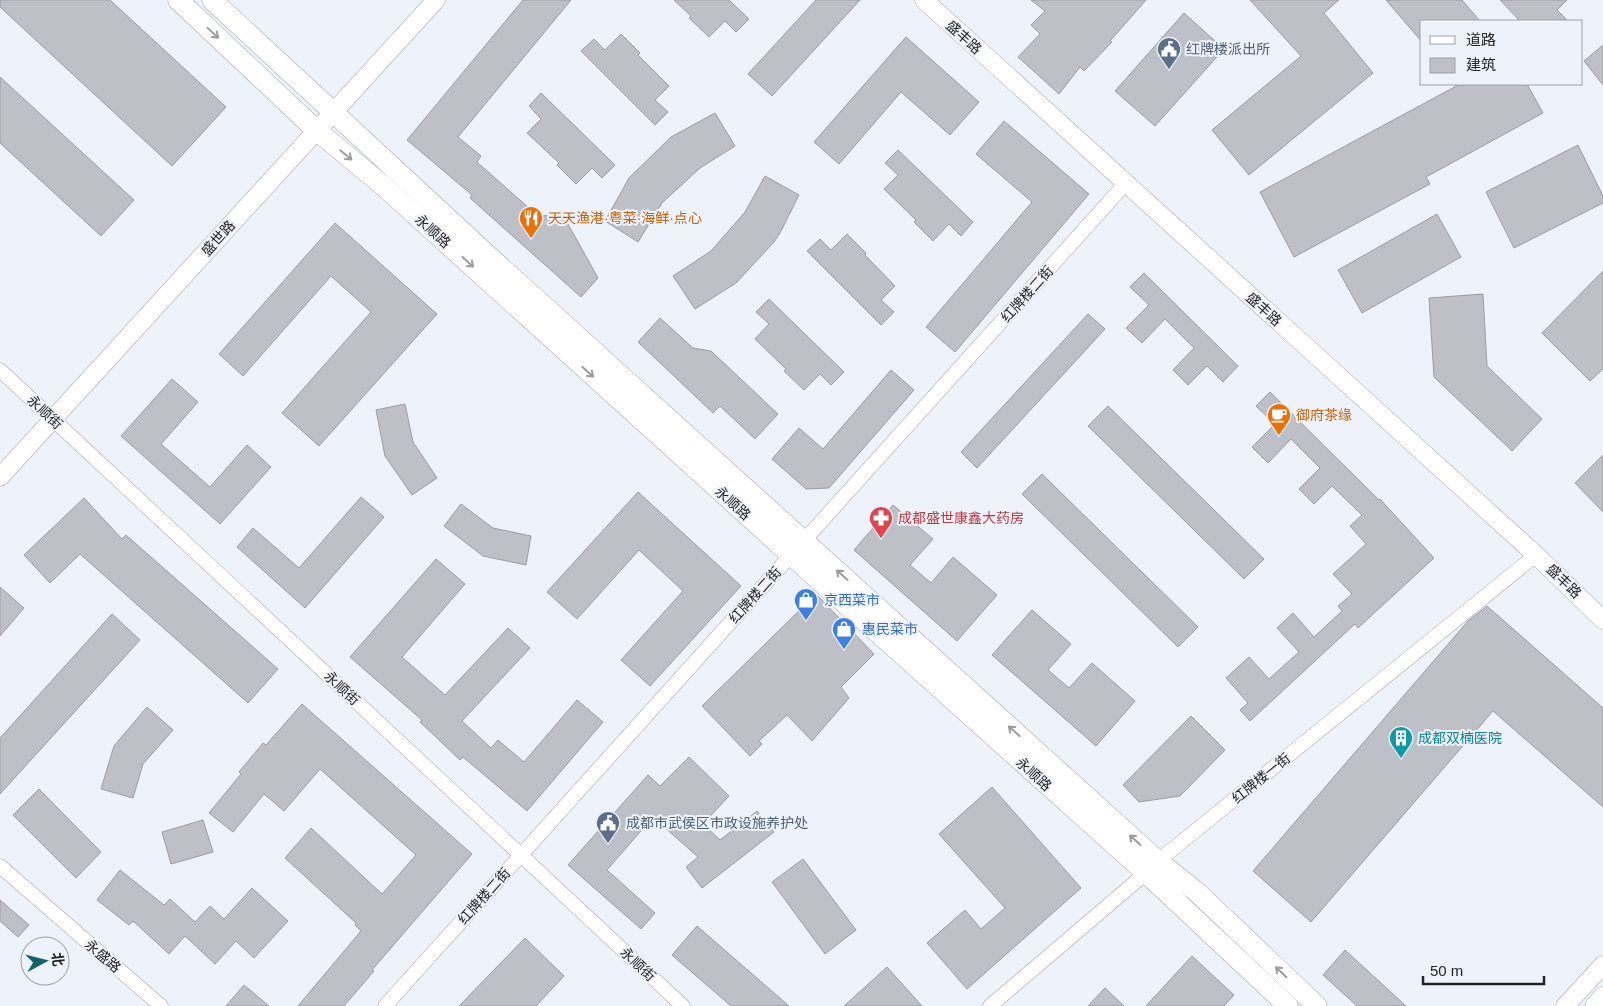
<svg xmlns="http://www.w3.org/2000/svg" width="1603" height="1006" font-family="Helvetica,'Noto Sans SC',sans-serif">
	<style>
		.building { fill: #bec0c8; stroke: #9b9ca4 }
		.lines { fill: none; stroke-linecap: round; stroke-linejoin: round }
		.minor-casing { stroke: #a0a3ab; stroke-width: 15 }
		.tertiary-casing { stroke: #a0a3ab; stroke-width: 19 }
		.secondary-casing { stroke: #a0a3ab; stroke-width: 21 }
		.minor { stroke: #fff; stroke-width: 14 }
		.tertiary { stroke: #fff; stroke-width: 18 }
		.secondary { stroke: #fff; stroke-width: 20 }
		.oneway { stroke: #9c9c9e }
		.labels { text-anchor: middle; dominant-baseline: central; stroke-width: 4; stroke-linejoin: round; paint-order: stroke }
		.street-label { font-size: 14px; fill: #232427; stroke: #eef2fa }
		.service-label { font-size: 14px; fill: #4e5e75; stroke: #eef2fa; text-anchor: start }
		.food-label { font-size: 14px; fill: #c56008; stroke: #eef2fa; text-anchor: start }
		.health-label { font-size: 14px; fill: #be3a42; stroke: #eef2fa; text-anchor: start }
		.shop-label { font-size: 14px; fill: #366cbe; stroke: #eef2fa; text-anchor: start }
		.culture-label { font-size: 14px; fill: #0d838f; stroke: #eef2fa; text-anchor: start }
	</style>
	<rect width="100%" height="100%" fill="#eef2fa"/>
	<g class="building">
		<polygon points="0,0 110,0 226,107 172,166 0,7"/>
		<polygon points="523,0 571,0 458,137 481,156 477,162 538,216 563,215 598,278 581,297 470,198 472,195 407,140"/>
		<polygon points="674,0 729,0 749,19 736,32 725,21 709,37 689,18 691,16"/>
		<polygon points="816,0 860,0 772,96 748,74"/>
		<polygon points="1031,0 1146,0 1110,41 1112,42 1084,71 1080,67 1059,94 1018,57 1040,34 1031,25 1045,11"/>
		<polygon points="1250,0 1339,0 1324,13 1373,73 1249,175 1212,130 1301,56"/>
		<polygon points="1386,0 1462,0 1480,21 1422,21 1422,42"/>
		<polygon points="1500,0 1567,0 1557,10 1568,21 1520,21"/>
		<polygon points="1184,13 1224,49 1155,126 1115,91"/>
		<polygon points="621,34 640,53 638,55 669,86 655,100 668,112 655,125 581,51 594,39 605,50"/>
		<polygon points="906,37 979,102 950,135 901,92 839,164 814,142"/>
		<polygon points="1603,45 1603,85 1584,61"/>
		<polygon points="0,77 134,200 101,236 0,143"/>
		<polygon points="1460,84 1527,84 1543,113 1426,177 1430,184 1294,257 1260,192"/>
		<polygon points="541,93 615,165 602,178 592,168 576,184 557,165 559,163 527,133 541,119 529,106"/>
		<polygon points="715,113 735,146 700,168 662,203 638,242 605,221 629,178 671,137"/>
		<polygon points="1004,121 1089,194 955,352 926,327 1032,202 976,154"/>
		<polygon points="1578,145 1603,196 1603,203 1514,248 1486,192"/>
		<polygon points="898,150 973,222 961,236 949,224 933,241 914,222 916,220 884,189 898,175 885,163"/>
		<polygon points="765,176 799,195 780,233 774,242 736,283 695,309 673,276 711,251 745,212"/>
		<polygon points="1437,214 1461,257 1362,313 1338,270"/>
		<polygon points="335,223 437,314 319,446 282,413 371,312 331,276 243,376 219,354"/>
		<polygon points="847,234 866,253 865,255 895,286 881,300 894,312 881,325 807,251 820,239 831,250"/>
		<polygon points="1603,271 1603,369 1590,381 1542,333"/>
		<polygon points="1144,273 1238,366 1223,382 1207,366 1188,385 1173,370 1194,348 1165,319 1142,343 1126,328 1149,305 1130,287"/>
		<polygon points="1483,294 1487,366 1542,419 1512,451 1434,377 1429,298"/>
		<polygon points="769,299 844,372 831,385 820,374 804,390 784,371 786,369 755,339 769,324 756,312"/>
		<polygon points="1088,314 1105,329 977,468 961,452"/>
		<polygon points="660,318 693,348 711,351 778,414 755,439 720,406 713,413 638,342"/>
		<polygon points="891,370 914,390 829,488 806,489 772,459 799,428 823,449"/>
		<polygon points="172,379 198,402 161,444 210,487 247,445 271,467 220,524 121,436"/>
		<polygon points="1270,392 1379,500 1380,499 1434,558 1358,628 1355,624 1250,721 1240,710 1248,703 1226,678 1249,657 1269,679 1299,652 1277,628 1293,613 1314,637 1342,611 1338,606 1352,594 1333,574 1366,544 1350,526 1362,515 1332,486 1314,504 1299,489 1320,468 1291,439 1268,463 1252,447 1275,424 1256,406"/>
		<polygon points="405,404 413,442 437,478 412,495 385,456 376,410"/>
		<polygon points="1108,406 1264,559 1244,579 1088,426"/>
		<polygon points="1603,455 1603,512 1575,483"/>
		<polygon points="1042,474 1198,627 1178,647 1022,494"/>
		<polygon points="638,492 741,586 650,686 621,660 683,591 639,550 577,619 547,592"/>
		<polygon points="361,497 384,517 305,608 237,547 253,528 299,568"/>
		<polygon points="84,498 122,539 126,535 278,669 248,703 80,554 50,583 24,555"/>
		<polygon points="461,504 493,528 531,536 526,565 483,556 444,526"/>
		<polygon points="893,505 933,539 910,565 931,583 953,557 997,595 957,641 854,550"/>
		<polygon points="436,559 465,584 402,657 445,695 508,628 530,648 462,721 491,748 498,740 524,762 577,700 603,722 527,811 463,757 460,760 420,722 422,720 350,657"/>
		<polygon points="0,587 24,608 0,636"/>
		<polygon points="816,594 874,654 841,687 849,698 812,741 787,715 759,741 762,744 750,756 702,706"/>
		<polygon points="1487,606 1603,708 1603,807 1493,711 1311,922 1253,871 1468,621"/>
		<polygon points="1032,610 1071,644 1048,670 1069,688 1092,663 1135,701 1096,746 992,655"/>
		<polygon points="112,614 140,640 0,794 0,738"/>
		<polygon points="302,704 472,854 372,970 374,971 344,1006 298,1006 361,931 355,925 356,923 285,858 311,828 382,894 416,855 320,769 284,811 264,794 233,832 209,813 241,774 239,772 263,743 266,745"/>
		<polygon points="147,707 173,730 143,764 133,798 101,789 114,746"/>
		<polygon points="1191,716 1225,750 1180,796 1139,802 1123,785"/>
		<polygon points="689,757 729,796 703,824 720,840 757,811 774,832 702,888 686,867 698,857 653,817 607,870 655,913 641,929 568,865 648,775 660,786"/>
		<polygon points="992,787 1081,888 967,989 927,943 965,910 981,929 1005,908 939,834"/>
		<polygon points="39,789 101,852 76,878 13,815"/>
		<polygon points="203,820 213,852 171,864 162,832"/>
		<polygon points="803,859 856,930 825,954 772,882"/>
		<polygon points="120,870 164,905 170,899 195,922 210,906 224,919 252,888 288,921 254,958 236,941 215,964 185,936 169,954 133,921 129,925 97,900"/>
		<polygon points="0,900 29,925 18,937 0,921"/>
		<polygon points="697,926 789,1006 731,1006 672,955"/>
		<polygon points="525,938 564,976 536,1006 459,1006"/>
		<polygon points="1345,950 1406,1006 1357,1006 1323,975"/>
		<polygon points="1192,956 1234,995 1224,1006 1146,1006"/>
		<polygon points="887,967 922,1006 844,1006"/>
		<polygon points="244,985 269,1006 226,1006"/>
		<polygon points="1105,988 1124,1006 1088,1006"/>
	</g>
	<g class="lines">
		<g class="minor-casing">
			<g id="minor">
				<polyline points="0,370 683,1006"/>
				<polyline points="0,866 161,1006"/>
				<polyline points="385,1006 1126,183"/>
				<polyline points="990,1006 1146,873 1158,861 1536,555"/>
			</g>
		</g>
		<g class="tertiary-casing">
			<g id="tertiary">
				<polyline points="924,0 1536,555 1603,620"/>
				<polyline points="0,477 436,0"/>
				<polyline points="1565,1006 1603,965"/>
				<polyline points="1594,1006 1603,996"/>
			</g>
		</g>
		<g class="secondary-casing">
			<g id="secondary">
				<polyline points="178,0 316,130 380,183 791,555 1146,873 1288,1006"/>
				<polyline points="212,0 493,260 1158,861 1199,894 1317,1006"/>
			</g>
		</g>
		<use href="#minor" class="minor"/>
		<use href="#tertiary" class="tertiary"/>
		<use href="#secondary" class="secondary"/>
	</g>
	<defs><path id="oneway-shaft" d="M-6 0H5M1.5-3L5.5 0L1.5 3" fill="none" stroke-width="1.6" stroke-linecap="round" stroke-linejoin="round" transform="scale(1.25)"/></defs>
	<g class="oneway">
		<use href="#oneway-shaft" transform="translate(213 33) rotate(43)"/>
		<use href="#oneway-shaft" transform="translate(346 155) rotate(40)"/>
		<use href="#oneway-shaft" transform="translate(468 262) rotate(42)"/>
		<use href="#oneway-shaft" transform="translate(588 372) rotate(42)"/>
		<use href="#oneway-shaft" transform="translate(842 575) rotate(-138)"/>
		<use href="#oneway-shaft" transform="translate(1014 731) rotate(-138)"/>
		<use href="#oneway-shaft" transform="translate(1135 840) rotate(-138)"/>
		<use href="#oneway-shaft" transform="translate(1281 972) rotate(-136)"/>
	</g>
	<defs>
		<g id="civic-pin" transform="scale(1.25)"><path d="M0 17L-7.5 6A9.5 9.5 0 1 1 7.5 6Z" fill="#5c6f8a" stroke="#eef2fa"/><path d="M-.6-6.5H3V-4.5H.6V-3L4-1V1h2V6H-6V1h2V-1L-.6-3ZM-1.2 2.5V6h2.4V2.5Z" fill="#fff"/></g>
		<g id="restaurant-pin" transform="scale(1.25)"><path d="M0 17L-7.5 6A9.5 9.5 0 1 1 7.5 6Z" fill="#e8710a" stroke="#eef2fa"/><path d="M-5-6h1v4h1v-4h1v4h1v-4h1v5L-1.5 .5V6h-2V.5L-5-1ZM5-6V6H3V1.5H1.5Q1.5-4 5-6Z" fill="#fff"/></g>
		<g id="cafe-pin" transform="scale(1.25)"><path d="M0 17L-7.5 6A9.5 9.5 0 1 1 7.5 6Z" fill="#e8710a" stroke="#eef2fa"/><path d="M-5.5-4.5H6V0H3Q3 3.5 0 3.5H-2.5Q-5.5 3.5-5.5 0ZM3-3.2v2h1.7v-2ZM-6 4.5H4V6H-6Z" fill="#fff"/></g>
		<g id="pharmacy-pin" transform="scale(1.25)"><path d="M0 17L-7.5 6A9.5 9.5 0 1 1 7.5 6Z" fill="#e0444e" stroke="#eef2fa"/><path d="M-2-6h4v4h4v4h-4v4h-4v-4h-4v-4h4Z" fill="#fff"/></g>
		<g id="shop-pin" transform="scale(1.25)"><path d="M0 17L-7.5 6A9.5 9.5 0 1 1 7.5 6Z" fill="#3f7fe0" stroke="#eef2fa"/><path d="M-5-2.5h2.3a2.7 3.5 0 0 1 5.4 0H5L5.5 6h-11ZM-1.5-2.5h3a1.5 2.3 0 0 0-3 0Z" fill="#fff"/></g>
		<g id="building-pin" transform="scale(1.25)"><path d="M0 17L-7.5 6A9.5 9.5 0 1 1 7.5 6Z" fill="#0f9aa8" stroke="#eef2fa"/><path d="M-4-6H4V6H1V3H-1V6H-4ZM-2.5-4.3h1.7v1.8h-1.7ZM.8-4.3h1.7v1.8H.8ZM-2.5-1h1.7V.8h-1.7ZM.8-1h1.7V.8H.8Z" fill="#fff"/></g>
	</defs>
	<g fill-rule="evenodd">
		<use href="#civic-pin" x="1169" y="49"/>
		<use href="#restaurant-pin" x="531" y="218"/>
		<use href="#cafe-pin" x="1279" y="415"/>
		<use href="#pharmacy-pin" x="881" y="518"/>
		<use href="#shop-pin" x="806" y="600"/>
		<use href="#shop-pin" x="844" y="629"/>
		<use href="#building-pin" x="1401" y="738"/>
		<use href="#civic-pin" x="608" y="823"/>
	</g>
	<g class="labels">
		<g class="street-label">
			<text transform="translate(964 37) rotate(42)">盛丰路</text>
			<text transform="translate(433 231) rotate(42)">永顺路</text>
			<text transform="translate(218 238) rotate(-48)">盛世路</text>
			<text transform="translate(1027 294) rotate(-48)">红牌楼二街</text>
			<text transform="translate(1264 309) rotate(42)">盛丰路</text>
			<text transform="translate(45 412) rotate(43)">永顺街</text>
			<text transform="translate(733 503) rotate(42)">永顺路</text>
			<text transform="translate(1564 581) rotate(44)">盛丰路</text>
			<text transform="translate(755 595) rotate(-48)">红牌楼二街</text>
			<text transform="translate(342 688) rotate(43)">永顺街</text>
			<text transform="translate(1034 774) rotate(42)">永顺路</text>
			<text transform="translate(1261 778) rotate(-39)">红牌楼一街</text>
			<text transform="translate(484 896) rotate(-48)">红牌楼二街</text>
			<text transform="translate(103 956) rotate(41)">永盛路</text>
			<text transform="translate(638 964) rotate(43)">永顺街</text>
		</g>
		<g class="service-label">
			<text x="1186" y="49">红牌楼派出所</text>
			<text x="626" y="823">成都市武侯区市政设施养护处</text>
		</g>
		<g class="food-label">
			<text x="548" y="218">天天渔港·粤菜·海鲜·点心</text>
			<text x="1296" y="415">御府茶缘</text>
		</g>
		<g class="health-label">
			<text x="898" y="518">成都盛世康鑫大药房</text>
		</g>
		<g class="shop-label">
			<text x="824" y="600">京西菜市</text>
			<text x="862" y="629">惠民菜市</text>
		</g>
		<g class="culture-label">
			<text x="1418" y="738">成都双楠医院</text>
		</g>
	</g>
	<rect x="1420" y="20" width="162" height="65" fill="#eef2fa" stroke="#9da0a6"/>
	<rect x="1430" y="36" width="25" height="8" fill="#ffffff" stroke="#9da0a6"/>
	<text x="1466" y="45" font-size="15" fill="#232427">道路</text>
	<rect x="1430" y="58" width="25" height="15" fill="#bec0c8" stroke="#9da0a6"/>
	<text x="1466" y="70" font-size="15" fill="#232427">建筑</text>
	<g transform="translate(45 961) rotate(83)"><circle r="24" fill="#eef2fa" stroke="#9da0a6"/>
	<path d="M0-4L9 19L0 12L-9 19Z" fill="#14626b"/>
	<text y="-8" font-size="14" font-weight="bold" text-anchor="middle" fill="#232427">北</text>
	</g>
	<path d="M1423 976v8h121v-8" fill="none" stroke="#232427" stroke-width="2.5"/>
	<text x="1430" y="976" font-size="15" fill="#232427" stroke="#eef2fa" stroke-width="4" paint-order="stroke">50 m</text>
</svg>
